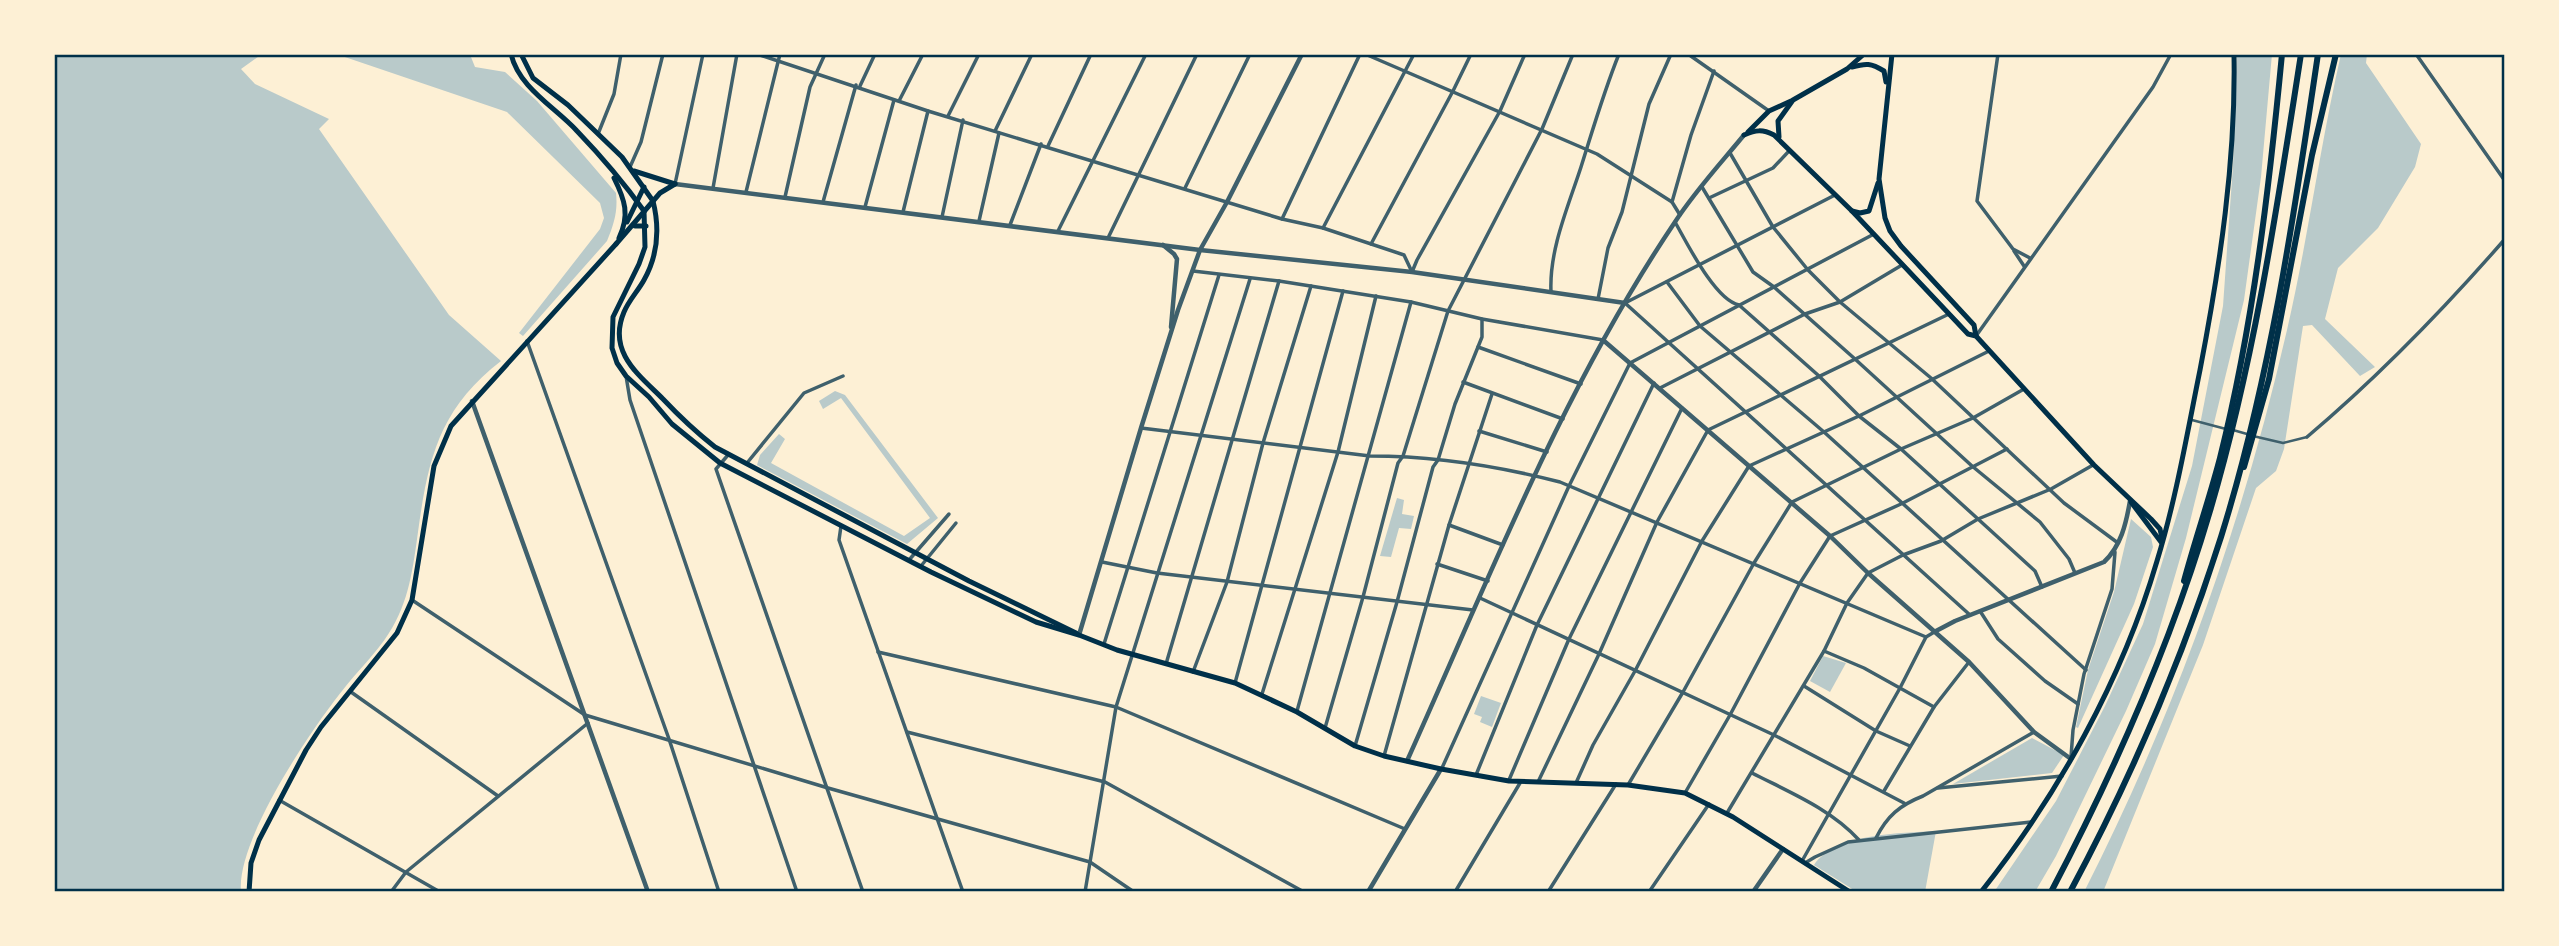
<svg xmlns="http://www.w3.org/2000/svg" width="2559" height="946" font-family="'Zilla Slab',serif">
	<style>
		.green { fill: #b9caca }
		.lines { fill: none; stroke-linecap: round; stroke-linejoin: round }
		.pedestrian { stroke: #3f606c; stroke-width: 2.5 }
		.minor { stroke: #3f606c; stroke-width: 3.5 }
		.tertiary { stroke: #3f606c; stroke-width: 4.5 }
		.secondary { stroke: #003049; stroke-width: 5 }
		.primary { stroke: #003049; stroke-width: 5 }
		.motorway { stroke: #003049; stroke-width: 6 }
		.neatline { fill: none; stroke: #003049; stroke-width: 2.5 }
	</style>
	<rect width="100%" height="100%" fill="#fdf0d5"/>
	<g class="green">
		<path d="M54,54H262L241,69L255,84L329,119L319,129L449,315L501,361C439,409 428,459 418,532C413,568 409,602 389,633C376,654 357,671 342,691C310,731 236,841 241,892H54Z"/>
		<path d="M336,54H457L471,57L475,67L505,72L537,101L616,193C618,211 614,224 607,241L523,336L519,333L600,229L604,218L600,203L507,112Z"/>
		<polygon points="2237,54 2272,54 2261,177 2244,300 2186,538 2155,644 2126,711 2056,856 2035,892 1994,892 2056,801 2105,706 2143,624 2192,466 2223,306 2233,165"/>
		<path d="M2341,54H2367L2366,63L2421,144L2415,167L2378,228L2338,268L2325,319L2375,367L2360,376L2312,325L2303,326L2284,449L2276,471L2256,488L2203,645L2103,892H2084C2175,713 2242,526 2287,330C2308,239 2320,146 2341,54Z"/>
		<polygon points="835,391 845,395 938,518 907,544 757,465 760,455 779,434 785,439 771,463 904,536 930,518 841,398 823,409 819,401"/>
		<polygon points="1397,498 1404,500 1402,514 1414,516 1411,529 1399,528 1391,557 1380,556"/>
		<polygon points="2131,519 2151,537 2153,547 2134,604 2078,728 2076,727 2088,670 2114,592"/>
		<polygon points="1823,656 1846,663 1830,692 1810,681"/>
		<polygon points="1481,696 1501,703 1492,727 1480,722 1482,717 1474,714"/>
		<polygon points="2032,738 2064,755 2052,773 1953,784"/>
		<path d="M1936,831L1925,892H1857L1814,865C1836,833 1902,833 1936,831Z"/>
	</g>
	<g class="lines">
		<g class="pedestrian">
			<polyline points="2192,420 2226,429"/>
			<polyline points="2233,430 2247,434"/>
			<polyline points="2253,436 2283,443 2307,437"/>
		</g>
		<g class="minor">
			<polyline points="757,54 928,111 1282,219 1323,228 1404,255 1412,272"/>
			<polyline points="1365,54 1597,154 1672,202 1680,215"/>
			<polyline points="1688,54 1769,111"/>
			<polyline points="1998,54 1977,201 2013,249 2030,258"/>
			<polyline points="2416,54 2505,181"/>
			<polyline points="860,86 875,54"/>
			<polyline points="899,101 923,54"/>
			<polyline points="948,116 979,54"/>
			<polyline points="995,131 1032,54"/>
			<polyline points="598,134 614,94 621,54"/>
			<polyline points="1048,146 1091,54"/>
			<polyline points="1730,153 1773,227 1808,270 1840,302 1931,378 2064,503 2118,543"/>
			<polyline points="630,167 641,142 663,54"/>
			<polyline points="675,184 703,54"/>
			<polyline points="1702,187 1753,272 1774,287 1855,359 1972,466 2040,522 2069,559 2075,573"/>
			<polyline points="713,188 737,54"/>
			<polyline points="1185,188 1250,54"/>
			<polyline points="746,192 780,54"/>
			<polyline points="1835,195 1625,303 1970,615"/>
			<polyline points="785,197 810,87 825,54"/>
			<polyline points="1709,198 1773,168 1789,151"/>
			<polyline points="823,202 856,85"/>
			<polyline points="1672,202 1691,135 1714,71"/>
			<polyline points="865,207 894,100"/>
			<polyline points="903,212 928,111"/>
			<polyline points="942,217 963,120"/>
			<polyline points="1282,219 1360,54"/>
			<polyline points="979,221 999,133"/>
			<path d="M1675,222C1687,243 1715,300 1739,305L1819,376L1859,416L1901,449L1978,519L2035,571L2042,587"/>
			<polyline points="1010,225 1041,144"/>
			<polyline points="1323,228 1414,54"/>
			<polyline points="1058,231 1146,54"/>
			<polyline points="1108,238 1197,54"/>
			<polyline points="1371,244 1453,91 1471,54"/>
			<polyline points="2014,251 2024,266"/>
			<polyline points="1193,271 1279,281 1411,302 1482,319 1603,340"/>
			<polyline points="1412,272 1417,260 1500,111 1525,54"/>
			<polyline points="1667,282 1700,326 1824,432 2086,670"/>
			<path d="M1551,292C1549,250 1568,207 1581,167C1593,129 1604,91 1619,54"/>
			<polyline points="1598,299 1608,248 1622,212 1649,104 1671,54"/>
			<polyline points="1976,336 2153,87 2171,54"/>
			<polyline points="527,341 669,739 719,892"/>
			<polyline points="1478,347 1581,384"/>
			<polyline points="626,376 630,400 797,892"/>
			<polyline points="1463,382 1563,419"/>
			<polyline points="1660,388 1805,314 1840,302 1902,265"/>
			<path d="M1141,428L1370,456C1434,456 1498,466 1560,482L1926,637"/>
			<polyline points="1479,431 1547,452"/>
			<path d="M2307,437C2378,377 2444,309 2505,239"/>
			<polyline points="728,455 716,469 863,892"/>
			<polyline points="747,463 804,393 843,376"/>
			<polyline points="1449,525 1503,545"/>
			<polyline points="841,526 839,540 963,892"/>
			<polyline points="909,560 949,514"/>
			<polyline points="1102,562 1157,573 1473,610"/>
			<polyline points="1437,564 1488,581"/>
			<polyline points="921,566 956,523"/>
			<polyline points="1480,598 1774,735 1904,803"/>
			<polyline points="412,600 585,715 828,788 1090,862 1134,892"/>
			<polyline points="1980,611 1998,639 2045,681 2078,704"/>
			<polyline points="1104,644 1219,275"/>
			<polyline points="1824,651 1864,668 1934,707"/>
			<polyline points="878,652 1116,707 1405,829"/>
			<polyline points="1166,664 1279,281"/>
			<polyline points="1193,672 1227,582 1263,443 1311,286"/>
			<polyline points="1235,683 1343,291"/>
			<polyline points="1804,686 1876,731 1910,746"/>
			<polyline points="351,692 498,796"/>
			<polyline points="1262,694 1338,452 1376,296"/>
			<polyline points="1297,711 1411,302"/>
			<polyline points="1325,728 1363,597 1398,463 1403,456 1448,311 1542,129 1573,54"/>
			<polyline points="907,732 1105,782 1304,892"/>
			<polyline points="1355,746 1397,602 1433,467 1438,460 1455,404 1482,337 1482,319"/>
			<polyline points="1384,756 1449,525 1492,394"/>
			<polyline points="2071,757 2073,730 2084,674 2112,589 2115,552"/>
			<polyline points="1442,768 1569,486 1630,363 1874,234"/>
			<path d="M1752,773C1789,792 1831,809 1859,840"/>
			<polyline points="1476,775 1537,625 1654,383"/>
			<polyline points="1509,780 1569,639 1682,408"/>
			<polyline points="1538,782 1599,654 1657,522 1708,430 1949,314"/>
			<polyline points="1576,783 1593,745 1635,671 1702,541 1749,466 1859,416 1989,351"/>
			<polyline points="1628,785 1683,692 1754,563 1792,502 1901,449 1973,418 2024,389"/>
			<polyline points="1938,788 2062,776"/>
			<polyline points="1884,791 1934,707 1969,662"/>
			<polyline points="1685,793 1730,715 1800,583 1830,536 1901,504 2007,449"/>
			<polyline points="279,800 440,892"/>
			<polyline points="1727,813 1824,651 1847,603 1868,573 1903,555 1941,541 1978,519 2051,489 2093,465"/>
			<path d="M1876,838C1887,816 1900,805 1923,796L2034,732"/>
			<polyline points="1802,861 1900,688 1926,637 1936,631"/>
			<polyline points="1805,863 1815,857 1848,842 2031,822"/>
			<polyline points="391,892 406,872 588,723"/>
			<polyline points="1085,892 1116,707 1250,279"/>
			<polyline points="1455,892 1520,783"/>
			<polyline points="1548,892 1616,784"/>
			<polyline points="1649,892 1709,804"/>
		</g>
		<g class="tertiary">
			<polyline points="675,184 1200,250 1412,272 1625,303"/>
			<polyline points="1163,245 1174,254 1177,259 1171,327"/>
			<polyline points="1603,340 1830,536 1868,573 1969,662 2034,732 2071,759"/>
			<polyline points="472,401 648,892"/>
			<path d="M1936,631L1955,621L2104,562C2121,546 2126,524 2130,501"/>
			<polyline points="1079,635 1141,428 1178,310 1200,250 1227,202 1302,54"/>
			<path d="M1407,761C1489,579 1563,388 1675,222C1695,191 1721,163 1744,135"/>
			<polyline points="1368,892 1441,769"/>
			<polyline points="1753,892 1783,849"/>
		</g>
		<g class="secondary">
			<polyline points="1892,54 1879,179 1885,218 1890,231 1901,246 1974,325 1976,336"/>
			<path d="M1852,67C1866,63 1871,63 1884,71L1886,82"/>
			<polyline points="1748,132 1769,111 1791,101"/>
			<path d="M1744,135C1756,130 1762,129 1774,135L1852,211L1968,334L1976,336L2094,465L2151,519L2160,529L2162,538"/>
			<polyline points="1779,137 1778,121 1793,100 1847,69 1864,54"/>
			<path d="M653,201C660,229 658,255 644,280C638,291 629,300 624,312C607,352 639,375 663,399C679,416 696,432 715,447L969,581L1076,633"/>
			<polyline points="644,211 645,247 639,264 613,317 612,348 617,363 626,376 649,397 672,424 720,463 931,572 1036,622 1079,635 1117,650 1235,683 1297,712 1355,746 1384,756 1441,769 1509,781 1628,785 1685,793 1733,817 1850,892"/>
			<polyline points="1852,211 1860,213 1869,211 1878,183"/>
			<polyline points="2131,502 2161,542"/>
			<polyline points="249,892 251,863 259,840 306,750 321,727 397,633 412,600 434,466 451,426 616,244"/>
			<path d="M1981,892C2058,795 2122,680 2157,561C2176,499 2187,434 2200,370C2220,266 2236,160 2234,54"/>
		</g>
		<g class="primary">
			<path d="M511,54C519,88 555,107 577,131C601,156 624,183 644,211"/>
			<polyline points="521,54 533,78 568,105 622,157 653,201"/>
			<polyline points="634,171 675,184"/>
			<path d="M614,178C625,200 630,215 619,238"/>
			<polyline points="627,222 644,187"/>
			<polyline points="635,226 646,226"/>
			<polyline points="616,244 660,193 675,184"/>
		</g>
		<g class="motorway">
			<polyline points="2244,467 2269,379 2312,155 2336,54"/>
			<path d="M2184,581C2195,540 2209,500 2220,458C2253,326 2269,190 2282,54"/>
			<path d="M2051,892C2115,770 2171,644 2210,511C2254,362 2277,208 2301,54"/>
			<path d="M2070,892C2131,778 2182,660 2221,537C2270,380 2294,216 2318,54"/>
		</g>
	</g>
	<rect width="2559" height="946" fill="none" stroke="#fdf0d5" stroke-width="112"/>
	<rect x="56" y="56" width="2447" height="834" class="neatline"/>
</svg>
